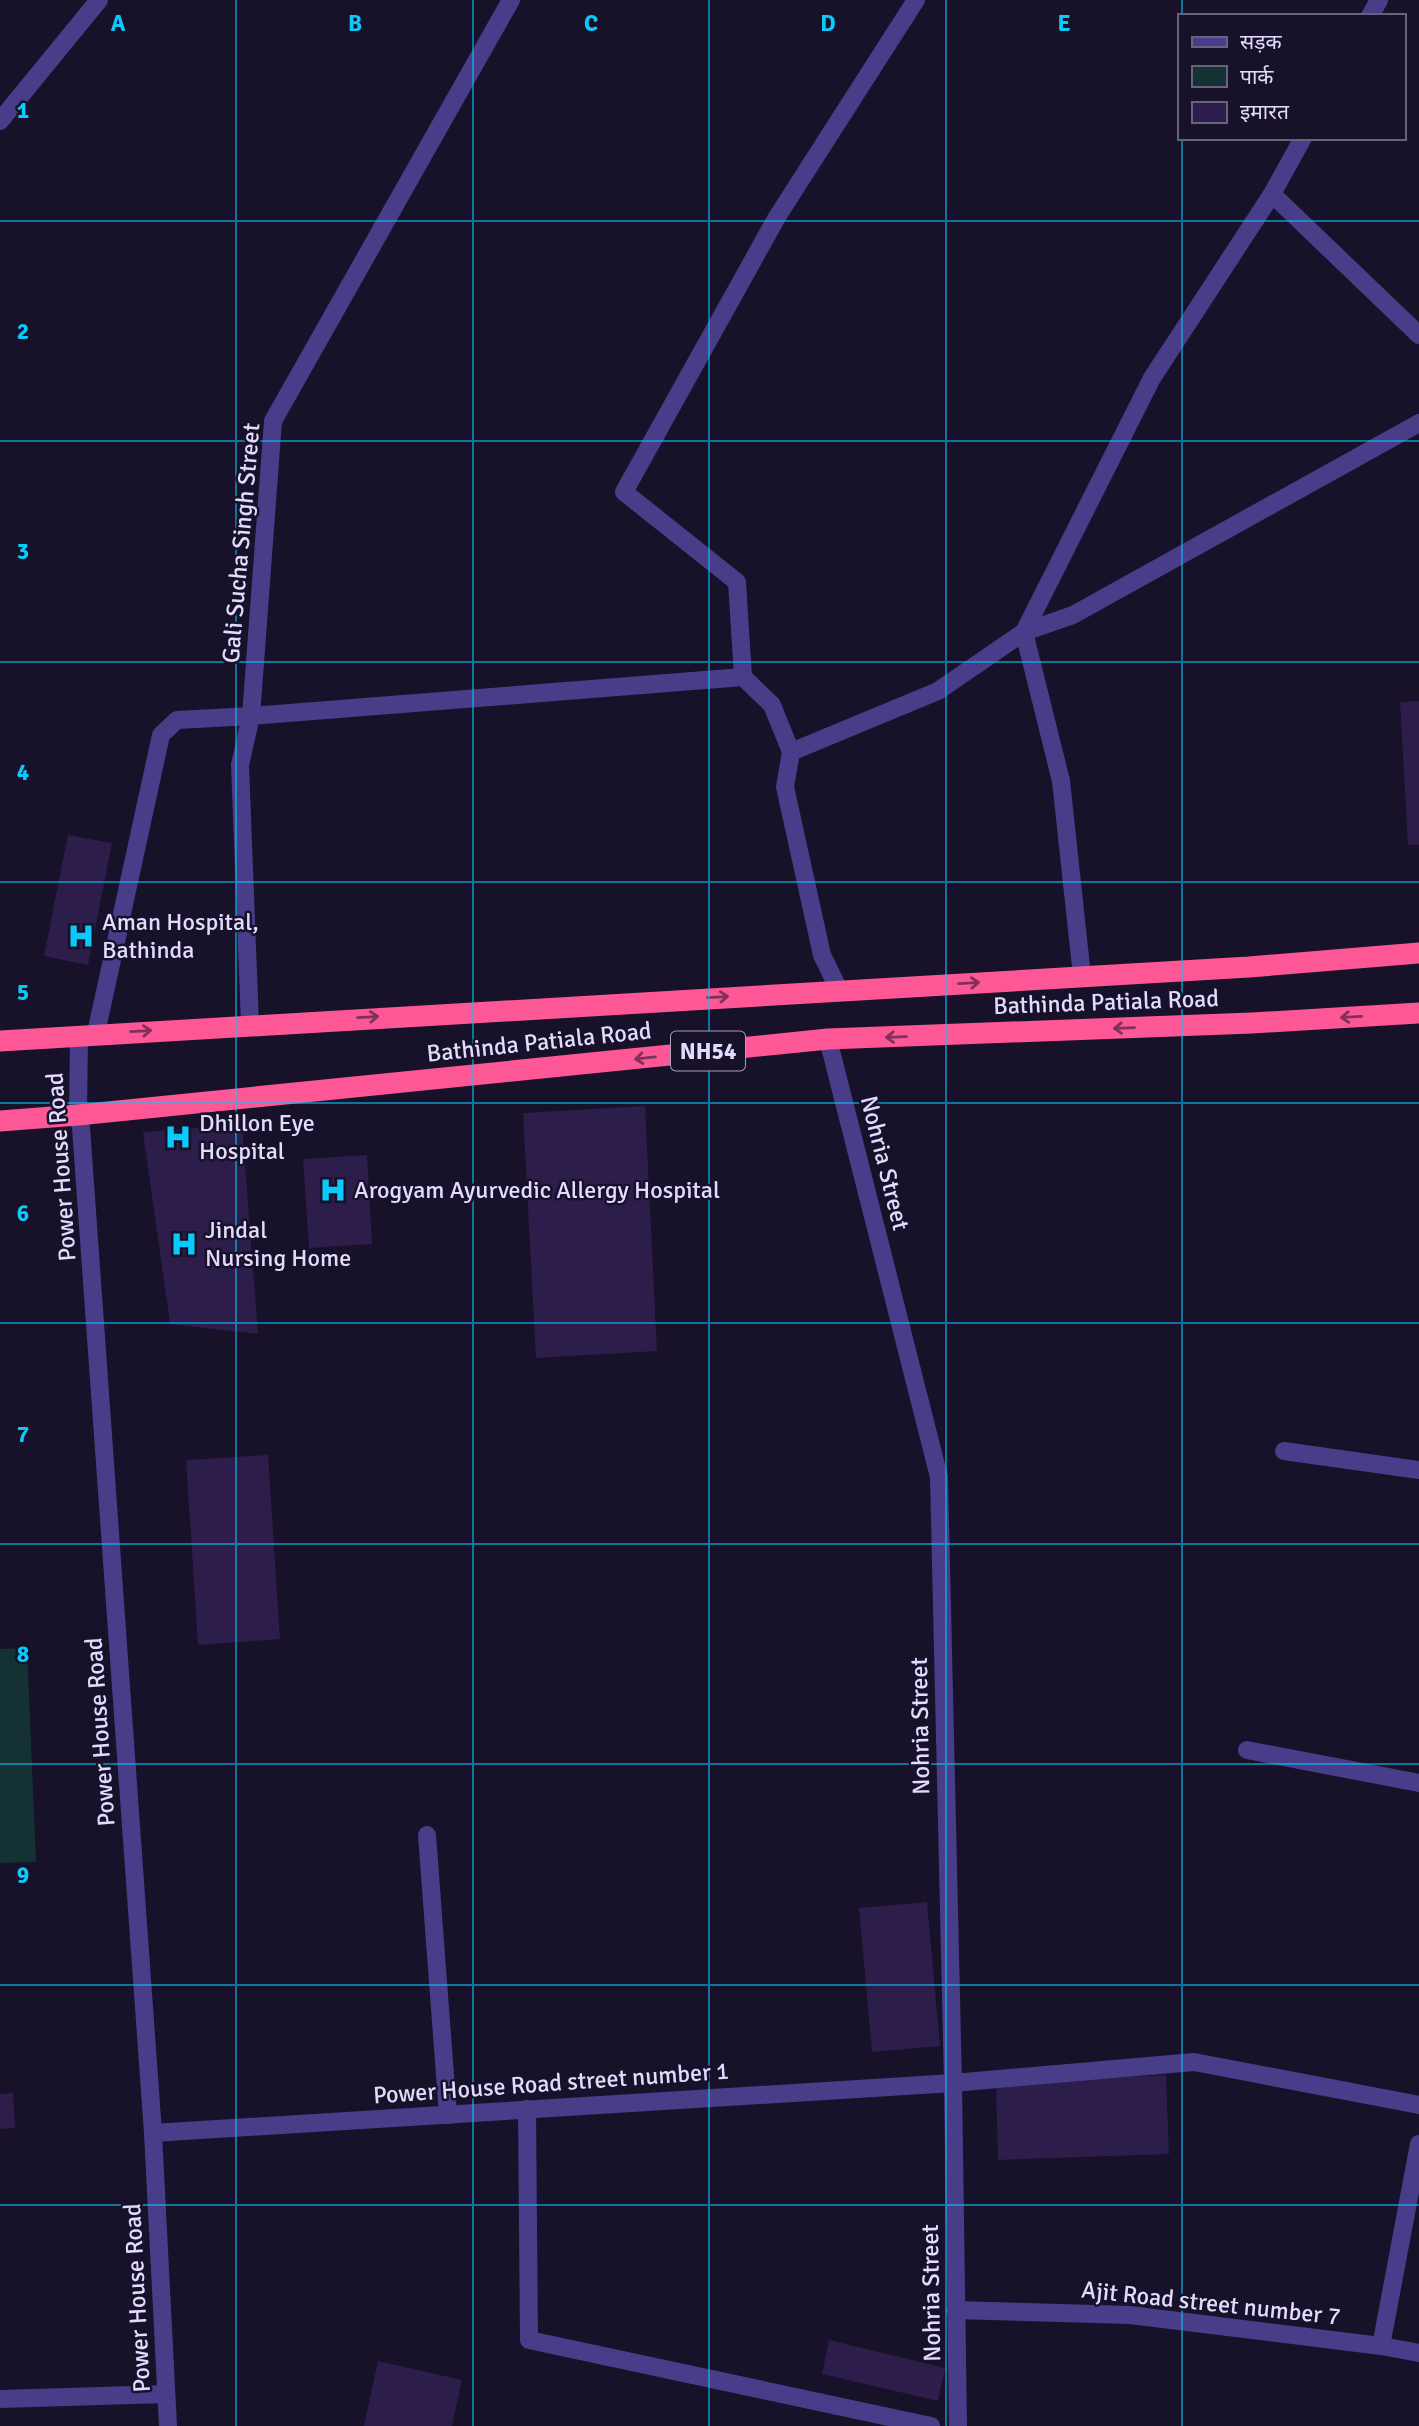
<svg xmlns="http://www.w3.org/2000/svg" width="1419" height="2426" font-family="Signika,'Noto Sans Devanagari',sans-serif">
	<style>
		.green { fill: #143234 }
		.building { fill: #2c1d4b }
		.lines { fill: none; stroke-linecap: round; stroke-linejoin: round }
		.minor { stroke: #483d88; stroke-width: 18 }
		.highway { stroke: #fd5895; stroke-width: 21 }
		.oneway { stroke: #7f315a }
		.grid { fill: none; stroke: #0ac9fb; stroke-width: 2; stroke-opacity: 0.55 }
		.labels { text-anchor: middle; dominant-baseline: central; stroke-width: 5; stroke-linejoin: round; paint-order: stroke }
		.shield { fill: #18112a; stroke: #a69ebe; stroke-width: 2 }
		.shield-label { font-size: 23px; font-weight: bold; fill: #e3dbfe }
		.street-label { font-size: 24px; fill: #e3dbfe; stroke: #18112a }
		.poi-label { font-size: 24px; fill: #e3dbfe; stroke: #18112a; text-anchor: start }
		.grid-label { font-size: 23px; text-anchor: middle; font-weight: bold; fill: #0ac9fb; stroke: #18112a; stroke-width: 5; stroke-linejoin: round; paint-order: stroke }
	</style>
	<rect width="100%" height="100%" fill="#18112a"/>
	<polygon class="green" points="27,1648 36,1862 0,1863 0,1649"/>
	<g class="building">
		<polygon points="1419,701 1419,845 1408,845 1400,702"/>
		<polygon points="68,835 112,843 88,965 44,956"/>
		<polygon points="645,1106 657,1351 536,1358 523,1113"/>
		<polygon points="242,1125 258,1334 170,1324 143,1132"/>
		<polygon points="367,1155 372,1244 309,1248 303,1159"/>
		<polygon points="268,1455 280,1639 198,1645 186,1460"/>
		<polygon points="927,1902 940,2046 872,2052 859,1908"/>
		<polygon points="1166,2075 1169,2154 998,2160 996,2083"/>
		<polygon points="13,2093 15,2128 0,2129 0,2094"/>
		<polygon points="829,2340 945,2368 938,2401 822,2374"/>
		<polygon points="378,2361 462,2380 452,2426 364,2426"/>
	</g>
	<g class="lines">
		<g class="minor">
			<polyline points="1370,16 1379,0"/>
			<polyline points="0,121 99,0"/>
			<polyline points="1272,194 1419,335"/>
			<polyline points="791,752 938,691 1024,632 1073,615 1419,423"/>
			<polyline points="1082,976 1061,781 1024,632 1152,378 1272,194 1303,138"/>
			<polyline points="839,990 822,955 785,787 791,752 772,705 743,677 737,582 624,492 777,217 916,0"/>
			<polyline points="250,1024 240,765 251,716 273,421 511,0"/>
			<polyline points="96,1033 161,735 177,720 251,716 743,677"/>
			<polyline points="79,1036 78,1115 81,1128 153,2133 168,2426"/>
			<polyline points="828,1039 939,1477 953,2083 958,2426"/>
			<polyline points="1284,1451 1419,1470"/>
			<polyline points="1247,1750 1419,1783"/>
			<polyline points="427,1835 448,2115"/>
			<polyline points="527,2109 529,2340 931,2426"/>
			<polyline points="153,2133 953,2083 1194,2062 1419,2105"/>
			<polyline points="955,2310 1130,2315 1381,2346 1419,2353"/>
			<polyline points="1381,2346 1419,2144"/>
			<polyline points="0,2399 166,2394"/>
		</g>
		<g class="highway">
			<polyline points="0,1041 1249,967 1419,953"/>
			<polyline points="0,1121 78,1115 828,1039 1252,1023 1419,1013"/>
		</g>
	</g>
	<defs><path id="oneway-shaft" d="M-6 0H5M1.5-3L5.5 0L1.5 3" fill="none" stroke-width="1.6" stroke-linecap="round" stroke-linejoin="round" transform="scale(1.75)"/></defs>
	<g class="oneway">
		<use href="#oneway-shaft" transform="translate(969 983) rotate(-3)"/>
		<use href="#oneway-shaft" transform="translate(718 997) rotate(-3)"/>
		<use href="#oneway-shaft" transform="translate(368 1017) rotate(-3)"/>
		<use href="#oneway-shaft" transform="translate(1351 1017) rotate(177)"/>
		<use href="#oneway-shaft" transform="translate(1124 1028) rotate(178)"/>
		<use href="#oneway-shaft" transform="translate(141 1031) rotate(-3)"/>
		<use href="#oneway-shaft" transform="translate(896 1037) rotate(178)"/>
		<use href="#oneway-shaft" transform="translate(645 1058) rotate(174)"/>
	</g>
	<path class="grid" d="M236,0V2426M473,0V2426M709,0V2426M946,0V2426M1182,0V16M1182,138V2426M0,221H1419M0,441H1419M0,662H1419M0,882H1419M0,1103H1419M0,1323H1419M0,1544H1419M0,1764H1419M0,1985H1419M0,2205H1419"/>
	<defs>
		<g id="hospital-bare" transform="scale(2.1)"><path d="M-5-5h3v3.5h4V-5h3V5h-3V1.5h-4V5h-3Z" fill="#0ac9fb" stroke="#18112a" stroke-width="2.5" paint-order="stroke"/></g>
	</defs>
	<g fill-rule="evenodd">
		<use href="#hospital-bare" x="81" y="936"/>
		<use href="#hospital-bare" x="178" y="1137"/>
		<use href="#hospital-bare" x="333" y="1190"/>
		<use href="#hospital-bare" x="184" y="1244"/>
	</g>
	<g class="labels">
		<rect class="shield" x="671" y="1031.5" width="74" height="39" rx="5"/>
		<g class="shield-label">
			<text x="708" y="1051">NH54</text>
		</g>
		<g class="street-label">
			<text transform="translate(241 543) rotate(-85)">Gali Sucha Singh Street</text>
			<text transform="translate(1106 1002) rotate(-2)">Bathinda Patiala Road</text>
			<text transform="translate(539 1042) rotate(-6)">Bathinda Patiala Road</text>
			<text transform="translate(885 1163) rotate(76)">Nohria Street</text>
			<text transform="translate(61 1167) rotate(-94)">Power House Road</text>
			<text transform="translate(920 1726) rotate(-91)">Nohria Street</text>
			<text transform="translate(100 1732) rotate(-94)">Power House Road</text>
			<text transform="translate(551 2083) rotate(-4)">Power House Road street number 1</text>
			<text transform="translate(931 2293) rotate(-91)">Nohria Street</text>
			<text transform="translate(137 2298) rotate(-93)">Power House Road</text>
			<text transform="translate(1211 2303) rotate(6)">Ajit Road street number 7</text>
		</g>
		<g class="poi-label">
			<text x="102" y="922">Aman Hospital,<tspan x="102" dy="28">Bathinda</tspan></text>
			<text x="199" y="1123">Dhillon Eye<tspan x="199" dy="28">Hospital</tspan></text>
			<text x="354" y="1190">Arogyam Ayurvedic Allergy Hospital</text>
			<text x="205" y="1230">Jindal<tspan x="205" dy="28">Nursing Home</tspan></text>
		</g>
	</g>
	<g class="grid-label">
		<text x="118" y="31">A</text>
		<text x="355" y="31">B</text>
		<text x="591" y="31">C</text>
		<text x="828" y="31">D</text>
		<text x="1064" y="31">E</text>
		<text x="23" y="118">1</text>
		<text x="23" y="339">2</text>
		<text x="23" y="559">3</text>
		<text x="23" y="780">4</text>
		<text x="23" y="1000">5</text>
		<text x="23" y="1221">6</text>
		<text x="23" y="1442">7</text>
		<text x="23" y="1662">8</text>
		<text x="23" y="1883">9</text>
	</g>
	<rect x="1178" y="14" width="228" height="126" fill="#18112a" stroke="#69627f" stroke-width="2"/>
	<rect x="1192" y="37" width="35" height="10" fill="#483d88" stroke="#69627f" stroke-width="2"/>
	<text x="1240" y="49" font-size="21" fill="#e3dbfe">सड़क</text>
	<rect x="1192" y="66" width="35" height="21" fill="#143234" stroke="#69627f" stroke-width="2"/>
	<text x="1240" y="84" font-size="21" fill="#e3dbfe">पार्क</text>
	<rect x="1192" y="102" width="35" height="21" fill="#2c1d4b" stroke="#69627f" stroke-width="2"/>
	<text x="1240" y="119" font-size="21" fill="#e3dbfe">इमारत</text>
</svg>
